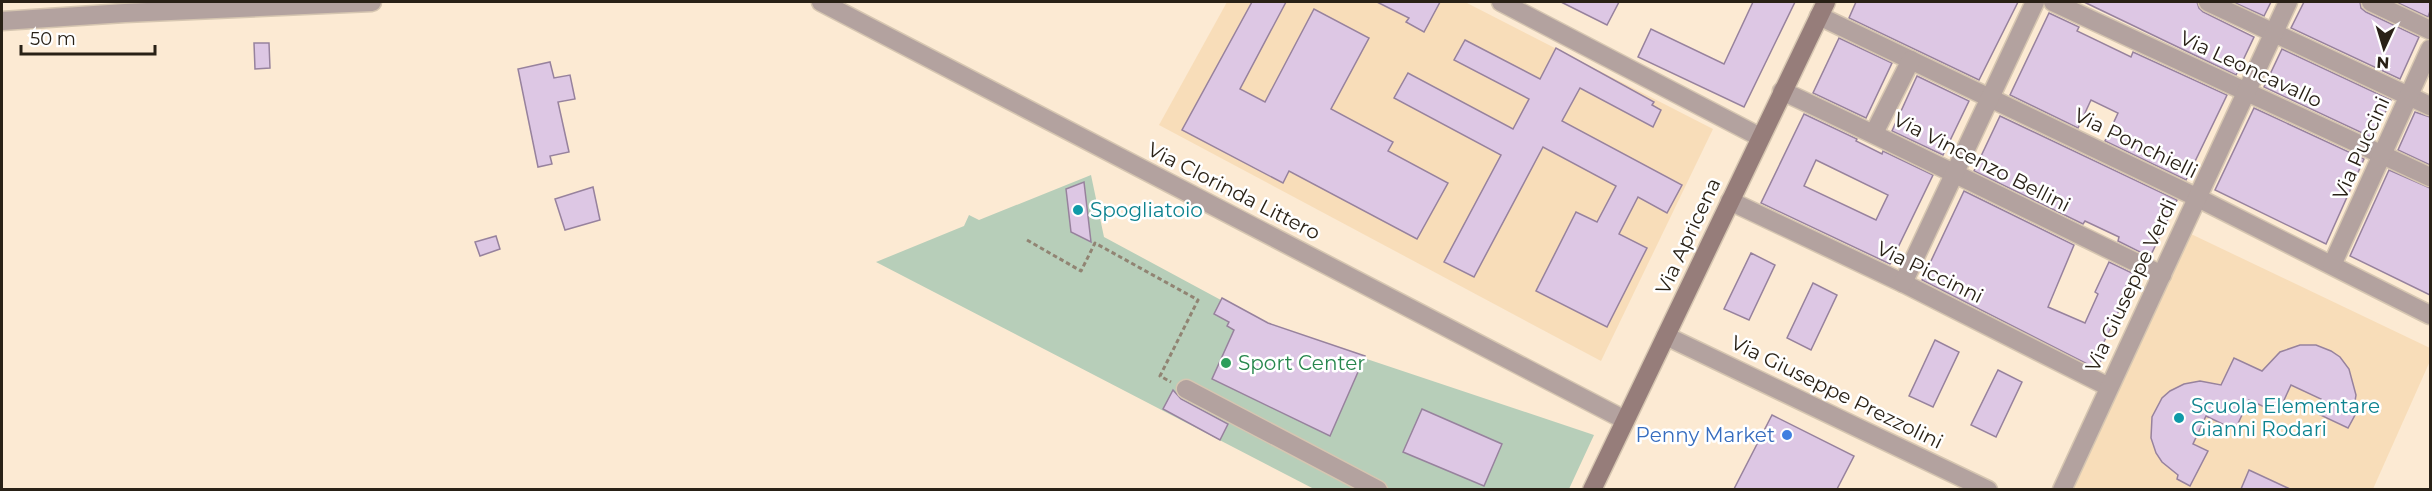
<svg xmlns="http://www.w3.org/2000/svg" width="2432" height="491" font-family="Montserrat,sans-serif">
	<style>
		.built { fill: #f8ddb9 }
		.green { fill: #b7ceb9 }
		.building { fill: #ddc7e4; stroke: #97829d; stroke-width: 1.5; fill-rule: evenodd }
		.lines { fill: none; stroke-linecap: round; stroke-linejoin: round }
		.minor-casing { stroke: #d6c6b1; stroke-width: 21 }
		.secondary-casing { stroke: #d6c6b1; stroke-width: 21 }
		.path { stroke: #918473; stroke-width: 3; stroke-dasharray: 4.5 3; stroke-linecap: butt }
		.minor { stroke: #b3a29f; stroke-width: 18 }
		.secondary { stroke: #967d7a; stroke-width: 18 }
		.culture-dot { fill: #0f9aa8; stroke: #fff; stroke-width: 2 }
		.leisure-dot { fill: #2e9e5b; stroke: #fff; stroke-width: 2 }
		.shop-dot { fill: #3f7fe0; stroke: #fff; stroke-width: 2 }
		.labels { text-anchor: middle; dominant-baseline: central; stroke-width: 5; stroke-linejoin: round; paint-order: stroke }
		.street-label { font-size: 20px; fill: #292116; stroke: #fff }
		.culture-label { font-size: 20px; fill: #0d838f; stroke: #fff; text-anchor: start }
		.leisure-label { font-size: 20px; fill: #27864d; stroke: #fff; text-anchor: start }
		.shop-label { font-size: 20px; fill: #366cbe; stroke: #fff; text-anchor: end }
	</style>
	<rect width="100%" height="100%" fill="#fcead3"/>
	<g class="built">
		<polygon points="1227,2 1465,2 1713,129 1601,361 1159,125"/>
		<polygon points="2191,234 2430,348 2430,361 2373,489 2073,490"/>
	</g>
	<polygon class="green" points="1091,175 1104,237 1271,327 1594,435 1569,489 1314,489 876,262 964,226 969,215 979,220"/>
	<g class="building">
		<polygon points="1252,2 1286,2 1240,89 1265,102 1314,9 1369,38 1331,109 1393,142 1388,151 1448,183 1417,239 1289,171 1283,183 1182,130"/>
		<polygon points="1377,2 1440,2 1424,32 1406,22 1409,18"/>
		<polygon points="1561,2 1619,2 1607,25"/>
		<polygon points="1753,2 1795,2 1744,107 1638,57 1651,29 1724,64"/>
		<polygon points="1856,2 2018,2 1979,80 1849,18"/>
		<polygon points="2084,2 2197,2 2199,8 2203,12 2254,37 2236,75"/>
		<polygon points="2233,2 2271,2 2264,16"/>
		<polygon points="2304,2 2360,2 2361,8 2366,12 2419,37 2400,79 2291,28"/>
		<polygon points="2396,2 2430,2 2430,11 2428,17"/>
		<polygon points="2049,13 2079,27 2077,31 2131,57 2133,52 2227,95 2186,180 2105,141 2118,113 2091,100 2078,128 2010,95"/>
		<polygon points="1839,38 1892,63 1866,118 1813,93"/>
		<polygon points="1465,40 1540,79 1556,48 1654,102 1652,105 1661,110 1653,127 1580,88 1562,121 1682,185 1667,213 1638,197 1619,234 1647,248 1607,327 1536,291 1576,212 1597,222 1616,186 1543,147 1474,277 1444,262 1501,155 1394,98 1408,73 1513,129 1529,99 1454,60"/>
		<polygon points="254,43 269,43 270,68 255,69"/>
		<polygon points="2282,49 2391,100 2373,138 2264,87"/>
		<polygon points="550,62 554,78 570,75 575,99 558,102 569,152 550,156 552,164 538,167 518,69"/>
		<polygon points="1917,76 1969,101 1943,155 1892,131"/>
		<polygon points="2254,108 2364,159 2326,244 2215,190"/>
		<polygon points="2415,112 2430,117 2430,165 2398,150"/>
		<path d="M1804,114L1857,139L1856,141L1882,154L1883,151L1933,175L1890,264L1761,203ZM1816,160L1888,195L1876,220L1804,186Z"/>
		<polygon points="2000,116 2177,200 2150,257 2118,241 2119,237 2085,221 2083,224 1974,171"/>
		<polygon points="2389,170 2430,188 2430,295 2350,256"/>
		<polygon points="1084,182 1091,242 1071,232 1066,189"/>
		<polygon points="593,187 600,220 565,230 555,199"/>
		<polygon points="1964,191 2074,245 2048,307 2085,323 2098,294 2095,292 2109,262 2132,273 2120,299 2124,300 2101,348 2106,350 2097,369 1922,280"/>
		<polygon points="496,236 500,249 480,256 475,242"/>
		<polygon points="1751,253 1775,265 1749,320 1724,309"/>
		<polygon points="1813,283 1837,295 1811,350 1787,338"/>
		<polygon points="1222,298 1268,323 1365,356 1330,436 1212,379 1234,330 1227,326 1229,322 1214,314"/>
		<polygon points="1935,340 1959,352 1933,407 1909,396"/>
		<polygon points="2300,345 2316,345 2331,351 2340,357 2349,369 2356,395 2353,414 2355,415 2348,428 2314,412 2321,399 2291,385 2278,413 2249,400 2235,430 2206,416 2193,444 2208,451 2190,486 2177,479 2178,475 2162,462 2156,453 2151,438 2152,417 2162,398 2170,391 2184,384 2200,381 2221,385 2234,358 2262,371 2280,352"/>
		<polygon points="1998,370 2022,382 1996,437 1971,425"/>
		<polygon points="1173,390 1181,399 1228,424 1220,440 1163,409"/>
		<polygon points="1422,409 1502,444 1484,486 1403,452"/>
		<polygon points="1772,415 1854,456 1837,489 1734,489"/>
		<polygon points="2249,470 2290,489 2241,489"/>
	</g>
	<g class="lines">
		<g class="minor-casing">
			<g id="minor">
				<polyline points="821,2 1625,420"/>
				<polyline points="1501,2 1760,137"/>
				<polyline points="2053,2 2430,177"/>
				<polyline points="2208,2 2430,106"/>
				<polyline points="2371,2 2430,30"/>
				<polyline points="1819,16 2196,197 2430,315"/>
				<polyline points="2,21 125,13 372,2"/>
				<path d="M1782,91C1910,150 2035,214 2162,275"/>
				<polyline points="1874,133 1911,60"/>
				<polyline points="1730,201 1903,283 2109,387"/>
				<polyline points="2332,265 2430,49"/>
				<polyline points="1903,283 2035,2"/>
				<polyline points="1666,336 1988,490"/>
				<polyline points="1186,389 1378,490"/>
				<polyline points="2062,490 2288,2"/>
			</g>
		</g>
		<g class="secondary-casing">
			<polyline id="secondary" points="1592,490 1826,2"/>
		</g>
		<polyline class="path" points="1027,240 1081,271 1095,243 1198,300 1160,376 1171,382"/>
		<use href="#minor" class="minor"/>
		<use href="#secondary" class="secondary"/>
	</g>
	<g class="culture-dot">
		<circle cx="1078" cy="210" r="6"/>
		<circle cx="2179" cy="418" r="6"/>
	</g>
	<circle class="leisure-dot" cx="1226" cy="363" r="6"/>
	<circle class="shop-dot" cx="1787" cy="435" r="6"/>
	<g class="labels">
		<g class="street-label">
			<text transform="translate(2251 69) rotate(25)">Via Leoncavallo</text>
			<text transform="translate(2136 143) rotate(26)">Via Ponchielli</text>
			<text transform="translate(2361 148) rotate(-66)">Via Puccini</text>
			<text transform="translate(1982 162) rotate(27)">Via Vincenzo Bellini</text>
			<text transform="translate(1234 191) rotate(27)">Via Clorinda Littero</text>
			<text transform="translate(1688 236) rotate(-65)">Via Apricena</text>
			<text transform="translate(1930 272) rotate(26)">Via Piccinni</text>
			<text transform="translate(2131 285) rotate(-65)">Via Giuseppe Verdi</text>
			<text transform="translate(1837 392) rotate(26)">Via Giuseppe Prezzolini</text>
		</g>
		<g class="culture-label">
			<text x="1090" y="210">Spogliatoio</text>
			<text x="2191" y="406">Scuola Elementare<tspan x="2191" dy="23">Gianni Rodari</tspan></text>
		</g>
		<g class="leisure-label">
			<text x="1238" y="363">Sport Center</text>
		</g>
		<g class="shop-label">
			<text x="1775" y="435">Penny Market</text>
		</g>
	</g>
	<rect width="2432" height="491" fill="none" stroke="#292116" stroke-width="6"/>
	<g transform="translate(2384 48) rotate(184)" stroke="#ffffff" stroke-width="4.5" paint-order="stroke">
	<path d="M0-4.5L10 22L0 15L-10 22Z" fill="#292116"/>
	<text y="-9" font-size="16" font-weight="bold" text-anchor="middle" fill="#292116">N</text>
	</g>
	<path d="M21 45v9h134v-9" fill="none" stroke="#292116" stroke-width="3"/>
	<text x="30" y="45" font-size="18" fill="#292116" stroke="#ffffff" stroke-width="4.5" paint-order="stroke">50 m</text>
</svg>
